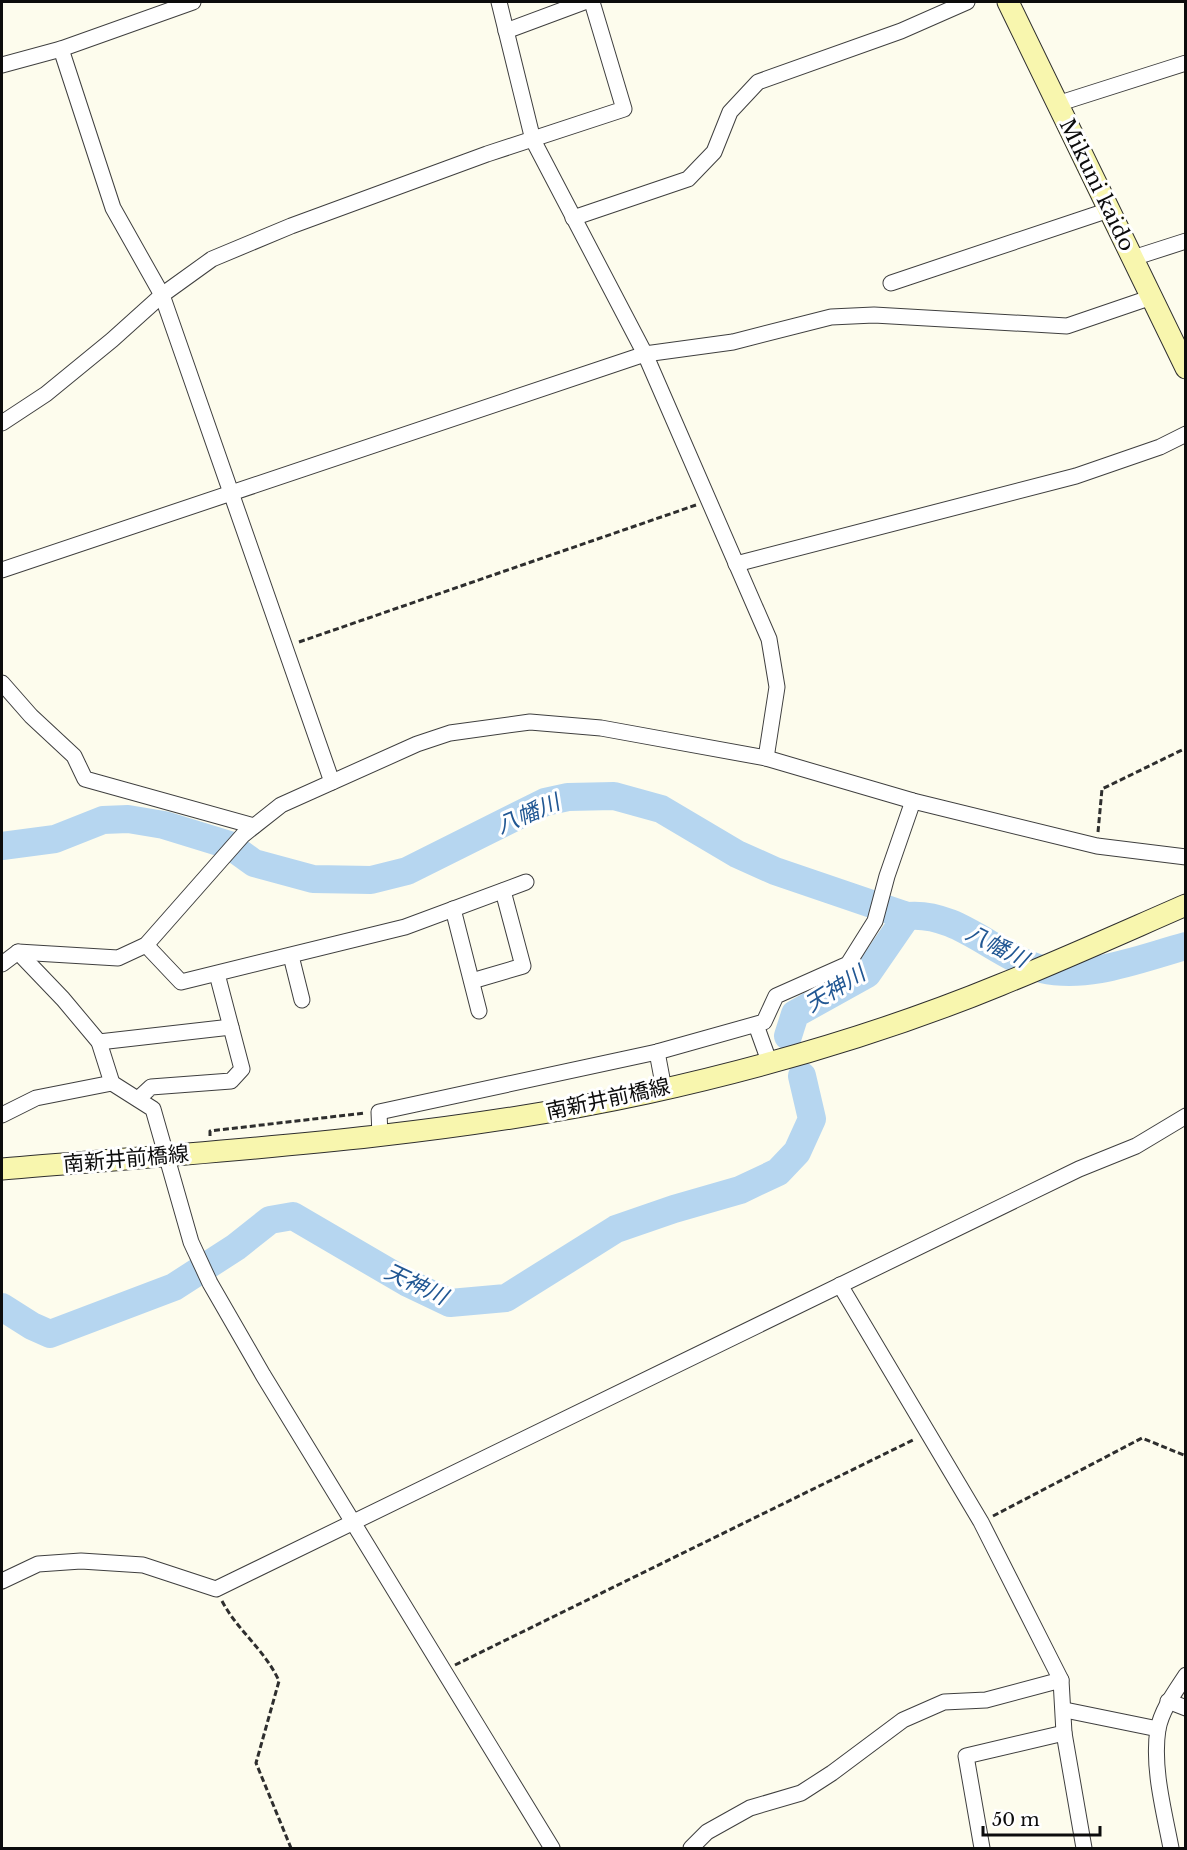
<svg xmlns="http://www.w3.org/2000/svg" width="1187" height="1850" font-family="'Libre Baskerville','Noto Sans JP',serif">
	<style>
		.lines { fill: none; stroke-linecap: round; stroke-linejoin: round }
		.river { stroke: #b6d6f0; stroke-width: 28 }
		.street-casing { stroke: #3f3f3f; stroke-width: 17 }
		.secondary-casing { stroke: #2e2e2e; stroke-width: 23 }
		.path { stroke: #2e2e2e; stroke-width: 3; stroke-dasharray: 6 3; stroke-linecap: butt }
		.street { stroke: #fff; stroke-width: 15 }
		.secondary { stroke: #f8f6ae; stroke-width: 21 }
		.labels { text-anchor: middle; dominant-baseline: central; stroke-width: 6; stroke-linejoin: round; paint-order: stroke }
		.street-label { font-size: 21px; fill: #0c0c0c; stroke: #fff }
		.water-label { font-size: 22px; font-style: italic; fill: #215793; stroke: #fff }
	</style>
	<rect width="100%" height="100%" fill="#fdfced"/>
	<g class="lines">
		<g class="river">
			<path d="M2,846L55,839L103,820L128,819L164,825L229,845L254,863L313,879L371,880L407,871L545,802L568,797L614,796L661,809L737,854L775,871L907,916C958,911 996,957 1042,969C1089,980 1141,958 1186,946"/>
			<polyline points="788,1036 795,1014 867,974 907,916"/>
			<polyline points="2,1307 32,1326 50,1334 174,1287 236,1247 270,1220 293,1216 406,1282 450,1303 506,1298 616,1229 674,1209 740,1190 778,1172 797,1152 812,1119 802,1076"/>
		</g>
		<g class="street-casing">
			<g id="street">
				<polyline points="499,2 533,140 645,354 769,639 777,687 766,758"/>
				<polyline points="506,31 584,2"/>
				<polyline points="61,49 113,208 162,295 332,782"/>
				<polyline points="2,65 61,49 193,2"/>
				<polyline points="1057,104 1186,63"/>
				<polyline points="573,218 688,179 714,152 730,112 758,82 901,31 967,2"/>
				<polyline points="1133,258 1186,241"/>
				<polyline points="891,283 1109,210"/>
				<polyline points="2,423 46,394 112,340 162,295 212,259 291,226 487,154 624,109 592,2"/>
				<polyline points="736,564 1076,476 1160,447 1186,434"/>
				<polyline points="2,570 645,354 733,342 831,317 874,315 1067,326 1152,297"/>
				<polyline points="2,683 31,716 74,756 85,779 254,826"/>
				<polyline points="453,909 479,1011"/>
				<polyline points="146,945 181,982 405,927 526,882"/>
				<polyline points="18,952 63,999 99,1042 112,1083 153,1109 191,1242 210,1283 263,1375 552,1848"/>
				<polyline points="291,956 302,1000"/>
				<polyline points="2,964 18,952 118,958 146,945 243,835 281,805 417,744 450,733 530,722 601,728 766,758 913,801 1097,846 1186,857"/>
				<polyline points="472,981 523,966 503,891"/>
				<polyline points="756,1025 769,1061"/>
				<polyline points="99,1042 231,1027"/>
				<polyline points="657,1052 664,1089"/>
				<polyline points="138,1099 151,1087 231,1081 242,1069 217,974"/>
				<polyline points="2,1115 36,1098 112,1083"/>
				<polyline points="380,1136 379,1112 657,1052 764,1022 776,996 848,964 875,921 887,876 913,801"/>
				<polyline points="840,1285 981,1522 1061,1680 1064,1733 1084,1848"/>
				<polyline points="2,1581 38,1564 81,1561 143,1565 216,1589 1079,1169 1136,1146 1186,1116"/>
				<polyline points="1168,1701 1186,1708"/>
				<polyline points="1065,1710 1158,1729"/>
				<polyline points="691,1848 707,1832 750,1808 801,1793 832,1773 903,1720 944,1702 986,1700 1061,1680"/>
				<polyline points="982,1848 966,1756 1064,1733"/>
				<path d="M1171,1848C1164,1811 1152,1767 1158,1729C1162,1709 1175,1692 1186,1675"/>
			</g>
		</g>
		<g class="secondary-casing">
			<g id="secondary">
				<polyline points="1008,2 1186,368"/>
				<path d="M2,1169C217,1151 435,1139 647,1093C765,1067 888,1031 1000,985C1062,960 1124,932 1186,905"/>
			</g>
		</g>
		<g class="path">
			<polyline points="299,642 696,505"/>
			<polyline points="1098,832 1102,789 1186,748"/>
			<polyline points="210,1136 210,1131 365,1113"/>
			<polyline points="993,1516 1142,1438 1186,1456"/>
			<path d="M222,1601C237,1630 265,1650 279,1681L256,1763L291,1848"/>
			<polyline points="455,1665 915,1439"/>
		</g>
		<use href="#street" class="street"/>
		<use href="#secondary" class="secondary"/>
	</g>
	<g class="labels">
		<g class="street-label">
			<text transform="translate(1097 185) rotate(64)">Mikuni kaido</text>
			<text transform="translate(608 1099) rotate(-12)">南新井前橋線</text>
			<text transform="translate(126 1159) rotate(-5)">南新井前橋線</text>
		</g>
		<g class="water-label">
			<text transform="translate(528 814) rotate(-23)">八幡川</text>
			<text transform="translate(997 946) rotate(27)">八幡川</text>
			<text transform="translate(835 989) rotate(-32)">天神川</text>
			<text transform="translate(416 1284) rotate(25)">天神川</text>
		</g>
	</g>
	<rect width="1187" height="1850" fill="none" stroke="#0c0c0c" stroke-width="6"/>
	<path d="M983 1826v9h117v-9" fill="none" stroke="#0c0c0c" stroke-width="3"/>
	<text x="992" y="1826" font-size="18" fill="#0c0c0c" stroke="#ffffff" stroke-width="4.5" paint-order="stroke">50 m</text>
</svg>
